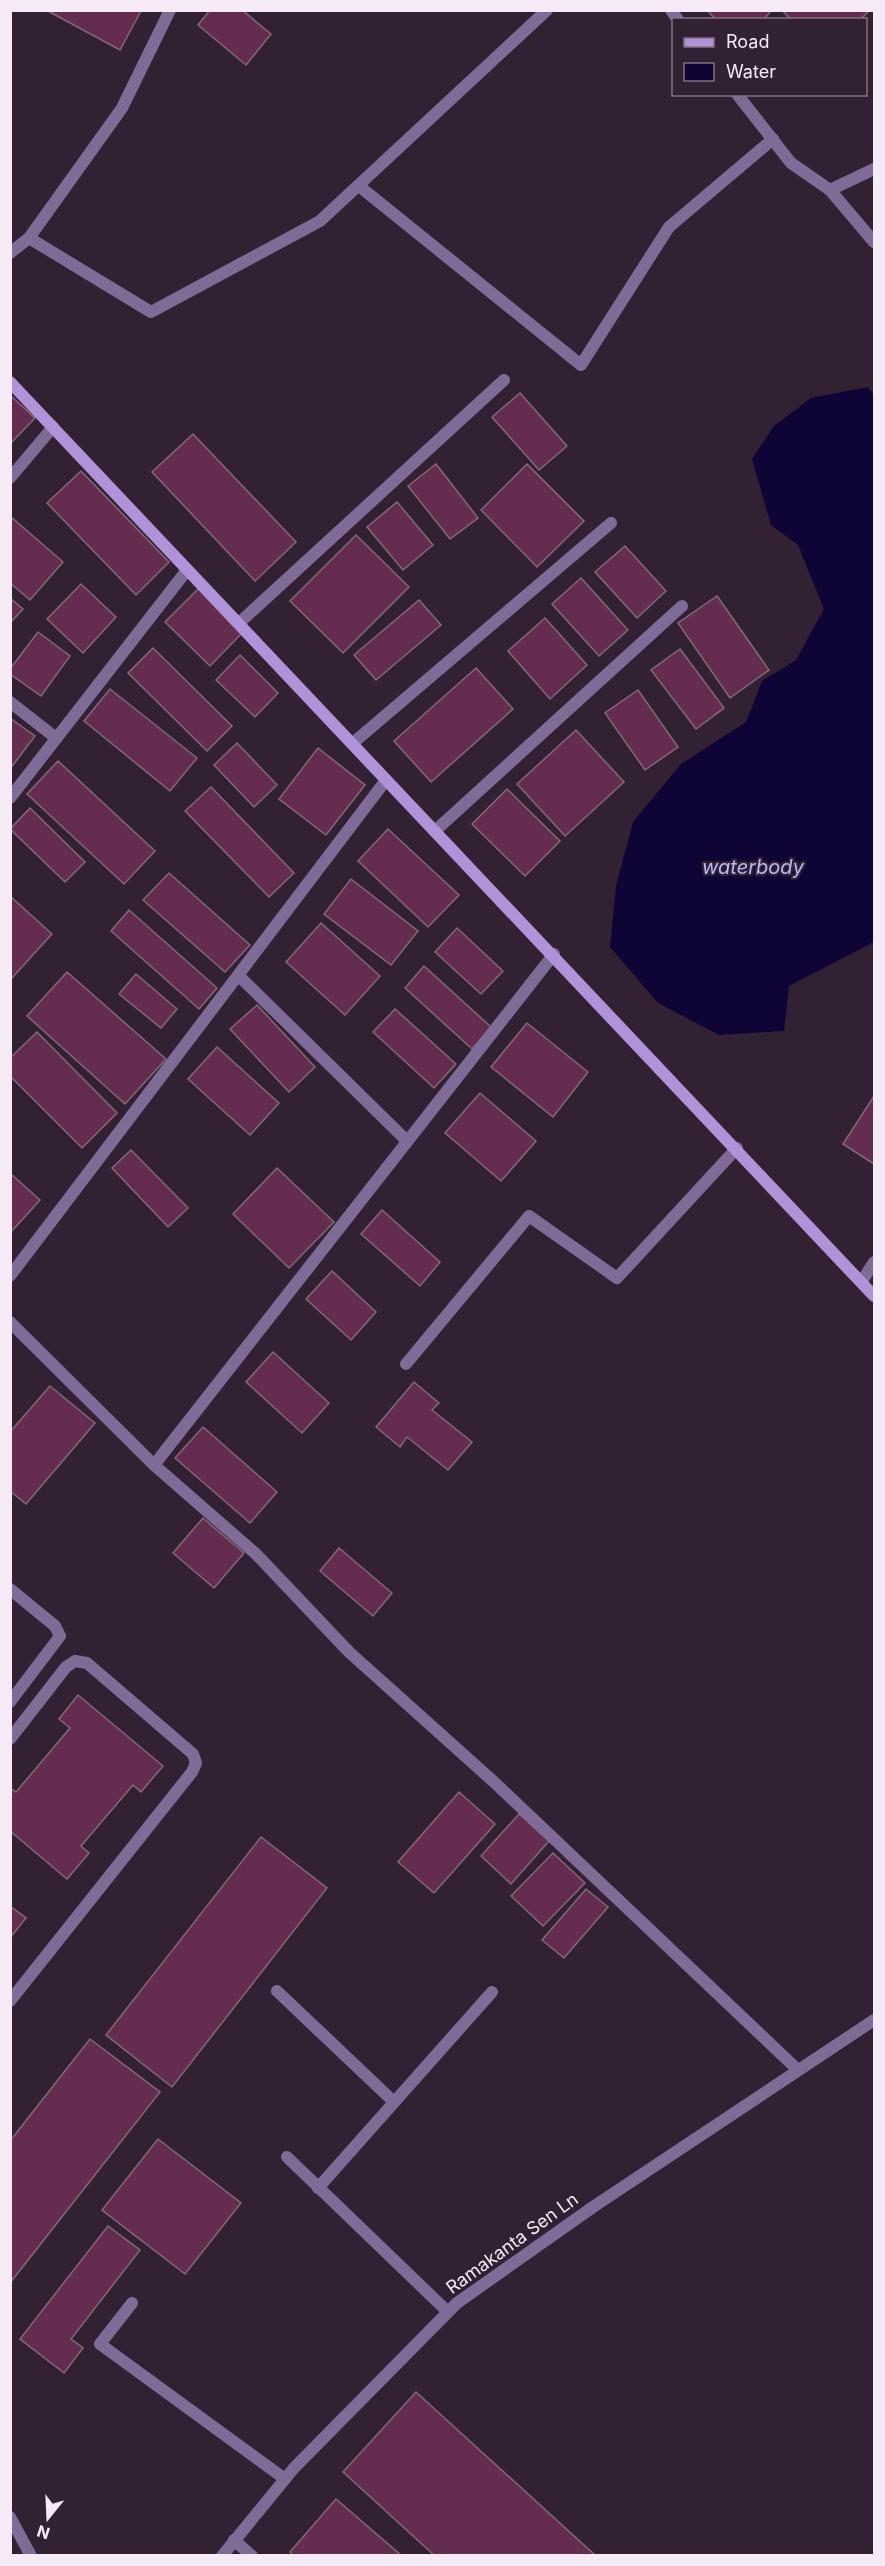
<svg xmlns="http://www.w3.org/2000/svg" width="885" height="2566" font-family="Inter,sans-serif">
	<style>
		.water { fill: #0e0436 }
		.building { fill: #642d4f; stroke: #836877; stroke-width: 1.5 }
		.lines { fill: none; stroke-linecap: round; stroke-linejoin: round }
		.lane { stroke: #7e6c97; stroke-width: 12 }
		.street { stroke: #7e6c97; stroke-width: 12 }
		.secondary { stroke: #af92d7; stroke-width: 12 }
		.labels { text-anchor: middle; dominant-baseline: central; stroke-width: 4.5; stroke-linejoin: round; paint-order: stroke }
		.street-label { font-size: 18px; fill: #f6eaf6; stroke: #322133 }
		.water-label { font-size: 20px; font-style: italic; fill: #b7b9fe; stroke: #322133 }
	</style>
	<rect width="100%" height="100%" fill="#322133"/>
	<polygon class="water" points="868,387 874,396 874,942 789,986 784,1031 719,1035 658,1003 610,947 616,886 633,822 681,764 746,722 762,681 796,660 824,609 798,545 771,525 752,459 774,426 811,398"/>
	<g class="building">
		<polygon points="46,10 140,10 141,11 120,50"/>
		<polygon points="210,10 242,10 271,34 246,65 198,25"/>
		<polygon points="707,10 772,10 763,20 716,20"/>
		<polygon points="782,10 870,10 860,20 791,20"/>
		<polygon points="520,393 567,446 539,470 492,417"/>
		<polygon points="10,395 35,418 10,444"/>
		<polygon points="193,434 296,542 255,581 152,472"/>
		<polygon points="436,464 478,518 450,539 408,486"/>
		<polygon points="527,464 584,521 537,567 481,510"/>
		<polygon points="81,471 169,562 136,595 47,503"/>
		<polygon points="397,502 433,545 403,570 367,527"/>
		<polygon points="10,516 63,562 30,600 10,583"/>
		<polygon points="356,535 409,587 343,653 290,601"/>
		<polygon points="625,546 666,591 637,618 595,572"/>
		<polygon points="581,578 628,630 599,656 552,604"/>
		<polygon points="81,584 116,617 83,653 47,619"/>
		<polygon points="199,588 243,632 210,666 165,622"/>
		<polygon points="717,596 769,670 730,698 678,623"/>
		<polygon points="10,598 23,609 10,623"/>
		<polygon points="419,600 441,625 376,680 354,655"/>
		<polygon points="545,618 587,665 550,699 508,651"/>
		<polygon points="38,632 70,656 41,696 10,674 10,669"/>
		<polygon points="153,648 232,726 207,751 128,673"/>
		<polygon points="680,649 724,708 696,729 651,670"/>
		<polygon points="240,655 278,693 255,717 216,680"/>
		<polygon points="476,668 513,709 431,782 394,741"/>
		<polygon points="110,689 197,758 170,791 84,721"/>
		<polygon points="638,690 678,747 645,770 605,713"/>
		<polygon points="10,718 35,736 10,769"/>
		<polygon points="576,730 624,782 565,836 517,784"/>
		<polygon points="237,743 277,785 254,807 214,765"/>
		<polygon points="318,748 365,785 326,835 279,799"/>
		<polygon points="58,761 155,851 124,884 27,794"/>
		<polygon points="211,787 294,873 269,897 185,811"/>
		<polygon points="507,789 560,841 525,876 472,824"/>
		<polygon points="30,808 85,862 65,882 10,829"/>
		<polygon points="388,829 459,895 428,927 358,861"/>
		<polygon points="169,873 250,945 225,972 143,900"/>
		<polygon points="351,879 418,931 391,965 324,914"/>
		<polygon points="10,896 52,934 10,980"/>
		<polygon points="129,910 217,988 199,1009 111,931"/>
		<polygon points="321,923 380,976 345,1015 286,962"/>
		<polygon points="457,928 503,971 481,994 435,952"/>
		<polygon points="424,966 491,1027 472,1049 405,988"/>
		<polygon points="67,972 166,1059 125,1104 27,1016"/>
		<polygon points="136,974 177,1009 161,1028 119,994"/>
		<polygon points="257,1005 315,1067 289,1092 230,1029"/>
		<polygon points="395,1009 456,1064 434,1088 373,1032"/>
		<polygon points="527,1023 588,1072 553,1117 491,1067"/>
		<polygon points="37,1032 117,1113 82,1148 10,1076 10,1058"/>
		<polygon points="217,1047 279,1103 250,1135 188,1079"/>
		<polygon points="480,1093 536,1141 501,1181 445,1133"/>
		<polygon points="874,1096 874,1164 843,1144"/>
		<polygon points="131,1150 188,1208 168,1227 112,1168"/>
		<polygon points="277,1168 334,1222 289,1268 233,1214"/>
		<polygon points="10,1173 40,1200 10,1233"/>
		<polygon points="382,1210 440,1262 420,1286 361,1234"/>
		<polygon points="332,1271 376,1312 351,1340 306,1299"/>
		<polygon points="273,1352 329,1403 302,1433 246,1382"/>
		<polygon points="414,1382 439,1403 432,1410 472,1442 448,1470 407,1437 400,1447 376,1427"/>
		<polygon points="50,1386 95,1423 26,1504 10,1491 10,1432"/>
		<polygon points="203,1427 277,1492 250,1523 175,1458"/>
		<polygon points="203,1518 244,1553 214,1588 173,1553"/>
		<polygon points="339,1548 392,1593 373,1616 320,1571"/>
		<polygon points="78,1695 163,1766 141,1792 133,1785 81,1846 89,1853 67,1879 10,1831 10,1788 16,1792 70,1728 59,1719"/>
		<polygon points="459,1792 495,1824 434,1893 398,1862"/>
		<polygon points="519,1814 549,1841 511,1884 481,1856"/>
		<polygon points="261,1837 327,1888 172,2087 106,2035"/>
		<polygon points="553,1853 585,1883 543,1926 511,1896"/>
		<polygon points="586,1889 608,1907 564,1958 542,1940"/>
		<polygon points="10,1906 26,1918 10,1938"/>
		<polygon points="90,2039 160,2092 10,2283 10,2141"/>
		<polygon points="158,2139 241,2203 185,2274 102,2210"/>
		<polygon points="108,2226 140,2250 71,2339 83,2348 64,2373 20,2339"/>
		<polygon points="416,2392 596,2556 435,2556 343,2472"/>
		<polygon points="336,2499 402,2556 294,2556 290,2552"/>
	</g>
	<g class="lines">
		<g class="lane">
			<polyline points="359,186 581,365 669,227 773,139"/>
			<polyline points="830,190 874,242"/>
			<polyline points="406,1364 529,1216 617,1278 737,1148"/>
			<polyline points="132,2303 100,2344 285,2479"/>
			<polyline points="10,2517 31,2556"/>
		</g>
		<g class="street">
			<polyline points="671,10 678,20"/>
			<polyline points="737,94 791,163 830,190 874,169"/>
			<polyline points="29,238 122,108 170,10"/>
			<polyline points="10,253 29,238 151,312 320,221 547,10"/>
			<polyline points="10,478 53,427"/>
			<polyline points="239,623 504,380"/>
			<polyline points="10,702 56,738"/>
			<polyline points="353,743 611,523"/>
			<polyline points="10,798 187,570"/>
			<polyline points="436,830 682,606"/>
			<polyline points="239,976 407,1141"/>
			<polyline points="10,1276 386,780"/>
			<polyline points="862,1281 874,1262"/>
			<polyline points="10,1322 154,1465 256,1554 349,1652 494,1782 798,2070"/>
			<polyline points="154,1465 554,954"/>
			<polyline points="10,1589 55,1626 60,1636 10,1702"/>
			<polyline points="10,1739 66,1667 75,1661 87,1663 193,1754 196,1763 192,1772 10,2001"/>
			<polyline points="277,1991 394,2102"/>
			<polyline points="287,2157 448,2312"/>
			<polyline points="318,2188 492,1992"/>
			<polyline points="234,2540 252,2556"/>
			<polyline points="222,2556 294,2468 457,2303 593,2207 874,2020"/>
		</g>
		<polyline class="secondary" points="10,382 874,1296"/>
	</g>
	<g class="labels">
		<g class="street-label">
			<text transform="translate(512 2243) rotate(-36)">Ramakanta Sen Ln</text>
		</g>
		<g class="water-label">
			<text x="753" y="867">waterbody</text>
		</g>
	</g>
	<rect width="885" height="2566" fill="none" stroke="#f6eaf6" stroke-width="24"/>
	<rect x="672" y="18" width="195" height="78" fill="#322133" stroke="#807181" stroke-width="1.5"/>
	<rect x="684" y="38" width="30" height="9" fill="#af92d7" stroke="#807181" stroke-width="1.5"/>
	<text x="726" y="48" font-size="18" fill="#f6eaf6">Road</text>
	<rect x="684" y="63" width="30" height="18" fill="#0e0436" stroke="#807181" stroke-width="1.5"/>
	<text x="726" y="78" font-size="18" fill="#f6eaf6">Water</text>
	<g transform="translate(48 2518) rotate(198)" stroke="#322133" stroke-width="4.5" paint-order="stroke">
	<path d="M0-4.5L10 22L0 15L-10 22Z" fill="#f6eaf6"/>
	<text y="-9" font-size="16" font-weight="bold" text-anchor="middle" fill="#f6eaf6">N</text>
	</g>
</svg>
